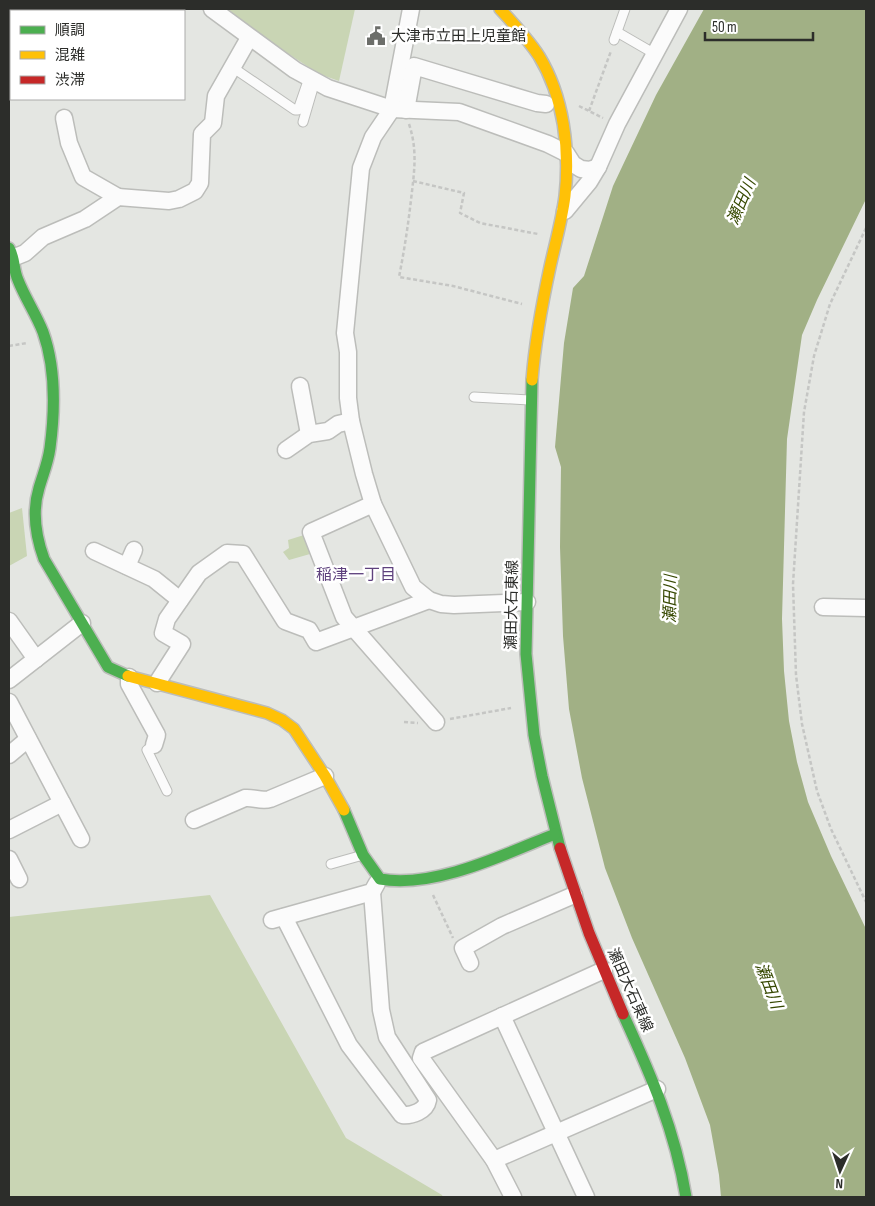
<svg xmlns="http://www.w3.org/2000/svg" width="875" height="1206" font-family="'Sofia Sans Condensed','Noto Sans JP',sans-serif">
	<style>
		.green { fill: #c9d5b4 }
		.water { fill: #a1b085 }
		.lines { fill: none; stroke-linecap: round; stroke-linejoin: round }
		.lane-casing { stroke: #bcbdba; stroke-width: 11 }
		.street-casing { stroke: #bcbdba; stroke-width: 19 }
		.fast-casing { stroke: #bcbdba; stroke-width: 14 }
		.slow-casing { stroke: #bcbdba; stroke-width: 14 }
		.jam-casing { stroke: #bcbdba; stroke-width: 14 }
		.path { stroke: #c5c6c4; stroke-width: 2.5; stroke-dasharray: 4 2.5; stroke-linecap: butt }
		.lane { stroke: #fbfbfb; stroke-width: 9 }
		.street { stroke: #fbfbfb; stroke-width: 16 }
		.fast { stroke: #4caf50; stroke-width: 11 }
		.slow { stroke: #ffc107; stroke-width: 11 }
		.jam { stroke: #c62828; stroke-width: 11 }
		.labels { text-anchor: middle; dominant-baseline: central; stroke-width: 5; stroke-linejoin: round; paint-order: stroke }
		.poi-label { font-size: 15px; fill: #2c2d2a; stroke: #fff; text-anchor: start }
		.street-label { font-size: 15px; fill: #2c2d2a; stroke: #fff }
		.water-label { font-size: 16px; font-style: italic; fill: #374902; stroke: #fff }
		.neighbourhood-label { font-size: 16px; fill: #5e417d; stroke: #fff }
	</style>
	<rect width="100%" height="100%" fill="#e4e6e2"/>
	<g class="green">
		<polygon points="223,9 355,9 339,81 319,74 222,10"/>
		<polygon points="22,508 27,556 9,566 9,513"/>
		<polygon points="304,535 310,554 289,560 283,552 289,548 288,540"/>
		<polygon points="210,895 346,1138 442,1195 443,1197 9,1197 9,917"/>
	</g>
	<polygon class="water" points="704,9 866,9 866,199 817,300 802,335 787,439 782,619 784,671 789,721 797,762 808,802 831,856 866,929 866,1197 721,1197 719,1175 710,1125 685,1058 632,938 605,868 582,778 569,709 563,636 560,547 561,467 555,447 564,343 573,288 584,276 613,186 656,95"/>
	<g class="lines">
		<g class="lane-casing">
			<g id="lane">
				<polyline points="617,32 655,54"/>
				<polyline points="614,40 625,9"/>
				<polyline points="232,67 295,110 298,110 309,78"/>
				<polyline points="303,122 315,81"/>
				<polyline points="474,397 529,400"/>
				<polyline points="154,745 147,750 167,791"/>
				<polyline points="331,864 363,855"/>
			</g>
		</g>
		<g class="street-casing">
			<g id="street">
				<polyline points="212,9 295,70 328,88 392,109 459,112 548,144 566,153 573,164 581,169 590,170 598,167"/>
				<polyline points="411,9 392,109 373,137 361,168 345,333 348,352 348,398 351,421 364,474 373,504 413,587 429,600 441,604 454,605 527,602"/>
				<polyline points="406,110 414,66 537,103 546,104"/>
				<polyline points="64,118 69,143 83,177 118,197"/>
				<polyline points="565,211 589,182 598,167 617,124 679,9"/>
				<polyline points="15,257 25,253 43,237 85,219 118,197 169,201 179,199 195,191 200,183 202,134 213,123 216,96 249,38"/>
				<polyline points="300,386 309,434"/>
				<polyline points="286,450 309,434 328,431 338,424 351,421"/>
				<polyline points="373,504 311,532 344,617 436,722"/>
				<polyline points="94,551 154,579 180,600"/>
				<polyline points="127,566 134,550"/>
				<polyline points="823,607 866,608"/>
				<polyline points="9,621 36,659"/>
				<polyline points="129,677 129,684 157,735 154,745"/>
				<polyline points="9,680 82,623"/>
				<polyline points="157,683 182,644 163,633 167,619 199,573 227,553 243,554 285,621 309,630 316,642 429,600"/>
				<polyline points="9,702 81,839"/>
				<polyline points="9,755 28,739"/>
				<path d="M194,820L245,798C254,797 261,802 270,799L325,776"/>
				<polyline points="9,830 62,803"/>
				<polyline points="9,859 19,879"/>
				<path d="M284,917L349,1045L402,1115C412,1116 426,1111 428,1100L387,1037L381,1010L372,892"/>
				<polyline points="272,920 372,892 377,883"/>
				<polyline points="470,963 463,948 502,926 574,895"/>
				<polyline points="502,1016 586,1197"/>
				<polyline points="494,1160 657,1089"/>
				<polyline points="513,1197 494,1160 421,1058 423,1052 604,970"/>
			</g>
		</g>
		<g class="fast-casing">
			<g id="fast">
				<path d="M9,248C15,258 13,269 18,280C25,298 36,314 43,332C56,368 55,410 50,448C48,463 43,474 39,488C32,511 36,537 44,559L108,667L128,676"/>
				<polyline points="532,380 526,654 534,735 542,776 560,848"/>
				<path d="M344,810L363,855L380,879C434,889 505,854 555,834"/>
				<path d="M623,1014C651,1075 675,1130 686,1197"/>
			</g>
		</g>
		<g class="slow-casing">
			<g id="slow">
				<path d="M500,9C514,24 528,39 539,56C564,97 570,150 565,196C562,220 555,244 550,267C542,304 535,342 532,380"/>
				<polyline points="128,676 267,713 282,720 294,729 325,776 344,810"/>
			</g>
		</g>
		<g class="jam-casing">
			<polyline id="jam" points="560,848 589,933 623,1014"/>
		</g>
		<g class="path">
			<polyline points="579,106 603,118"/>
			<polyline points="589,111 611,51"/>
			<path d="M409,124C418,151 414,173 411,200C408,226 404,252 399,277L453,286L522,304"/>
			<polyline points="413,181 464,193 460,213 480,223 538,234"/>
			<polyline points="866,228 830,304 814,356 804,412 793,584 796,675 802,724 817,791 831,829 866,902"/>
			<polyline points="9,346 27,343"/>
			<polyline points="450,719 511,708"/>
			<polyline points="404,722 418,723"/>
			<polyline points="433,895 453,938"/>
		</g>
		<use href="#lane" class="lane"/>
		<use href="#street" class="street"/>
		<use href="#fast" class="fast"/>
		<use href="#slow" class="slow"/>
		<use href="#jam" class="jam"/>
	</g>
	<defs>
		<g id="civic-bare" transform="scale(1.5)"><path d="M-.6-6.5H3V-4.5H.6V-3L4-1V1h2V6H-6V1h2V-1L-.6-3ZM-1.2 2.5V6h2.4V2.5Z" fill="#6c6e6a" stroke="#fff" stroke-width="2.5" paint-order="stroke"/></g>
	</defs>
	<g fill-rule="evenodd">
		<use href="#civic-bare" x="376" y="36"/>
	</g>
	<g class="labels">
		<g class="poi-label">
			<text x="391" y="36">大津市立田上児童館</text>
		</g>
		<g class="street-label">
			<text transform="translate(512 605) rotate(-89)">瀬田大石東線</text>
			<text transform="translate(630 990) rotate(66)">瀬田大石東線</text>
		</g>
		<g class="water-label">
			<text transform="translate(742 202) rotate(-67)">瀬田川</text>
			<text transform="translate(671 599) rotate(-89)">瀬田川</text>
			<text transform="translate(768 986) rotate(69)">瀬田川</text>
		</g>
		<g class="neighbourhood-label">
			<text x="356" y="575">稲津一丁目</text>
		</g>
	</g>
	<rect width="875" height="1206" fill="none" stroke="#2c2d2a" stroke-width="20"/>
	<rect x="10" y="10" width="175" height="90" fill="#ffffff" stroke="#ababaa"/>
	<rect x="20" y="26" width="25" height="8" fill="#4caf50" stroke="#ababaa"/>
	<text x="55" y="35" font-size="15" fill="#2c2d2a">順調</text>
	<rect x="20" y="51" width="25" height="8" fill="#ffc107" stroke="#ababaa"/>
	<text x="55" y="60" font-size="15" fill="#2c2d2a">混雑</text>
	<rect x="20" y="76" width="25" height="8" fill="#c62828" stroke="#ababaa"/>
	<text x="55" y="85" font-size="15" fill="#2c2d2a">渋滞</text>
	<g transform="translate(840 1171) rotate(183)" stroke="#ffffff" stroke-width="4" paint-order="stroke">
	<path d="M0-4L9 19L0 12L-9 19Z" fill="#2c2d2a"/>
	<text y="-8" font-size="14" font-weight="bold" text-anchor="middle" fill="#2c2d2a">N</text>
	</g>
	<path d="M705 32v8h108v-8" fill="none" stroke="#2c2d2a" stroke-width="2.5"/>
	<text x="712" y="32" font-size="15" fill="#2c2d2a" stroke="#ffffff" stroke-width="4" paint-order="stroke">50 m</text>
</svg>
